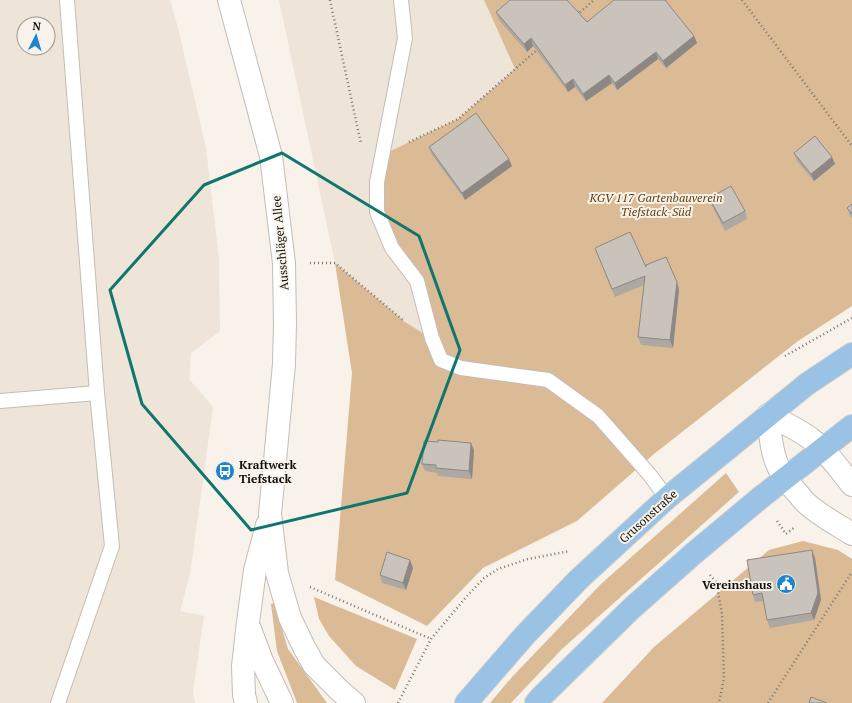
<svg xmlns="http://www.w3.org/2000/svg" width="852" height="703" font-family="'PT Serif',serif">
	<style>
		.built { fill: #eee4d7; fill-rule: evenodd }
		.green { fill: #dabb95 }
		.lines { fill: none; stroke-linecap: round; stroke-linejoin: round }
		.lane-casing { stroke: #c3bdb7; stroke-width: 16 }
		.secondary-casing { stroke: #c3bdb7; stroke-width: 24 }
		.primary-casing { stroke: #cfcfce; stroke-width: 24 }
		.path { stroke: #7a7671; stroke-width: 2.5; stroke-dasharray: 1 3; stroke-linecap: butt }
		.lane { stroke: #fff; stroke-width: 14 }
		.secondary { stroke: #fff; stroke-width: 22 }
		.primary { stroke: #9ac2e5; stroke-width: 22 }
		.wall { fill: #ada8a2 }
		.shaded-wall { fill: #8d8884 }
		.building { fill: #c9c3bc; stroke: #8d8884 }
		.marked { fill: none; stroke: #0f766e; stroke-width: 3; stroke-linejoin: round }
		.labels { text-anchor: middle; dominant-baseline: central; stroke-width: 4; stroke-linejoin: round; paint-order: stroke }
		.park-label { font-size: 12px; font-style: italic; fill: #5f3e08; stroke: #f8f2eb }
		.street-label { font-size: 12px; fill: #100e0b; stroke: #f8f2eb }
		.poi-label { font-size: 12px; font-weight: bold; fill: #100e0b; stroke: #f8f2eb; text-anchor: start }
	</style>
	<rect width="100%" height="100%" fill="#f8f2eb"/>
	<g class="built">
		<path d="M0,0H170L178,28L206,148L219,259L220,331L191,353L189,379L213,407L190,574L180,611L204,616L193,691L195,703H0ZM24,24H48V48H24Z"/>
		<polygon points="279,0 484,0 515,69 458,119 382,155 432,338 405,322 335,263"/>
	</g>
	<g class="green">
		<polygon points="484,0 852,0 852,306 798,341 654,454 577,521 483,568 427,626 335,580 352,373 335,263 405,322 431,338 417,281 377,212 382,155 458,119 515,69"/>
		<polygon points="726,473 739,492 562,649 511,703 490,703 512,677 601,584"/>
		<polygon points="803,541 838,550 852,559 852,703 602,703 654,647 769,550"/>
		<polygon points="314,597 417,639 395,690 356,666 329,636 319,619"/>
		<polygon points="274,603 288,649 327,703 297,703 277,651 271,604"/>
	</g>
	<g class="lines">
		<g class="lane-casing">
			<g id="lane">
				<polyline points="401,0 405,38 377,182 377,212 392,248 417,281 432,338 441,360 461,368 548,380 598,416 649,474 667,498"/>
				<polyline points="0,401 97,393"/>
				<polyline points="58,703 112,546 97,393 67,0"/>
			</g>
		</g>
		<g class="secondary-casing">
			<g id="secondary">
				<polyline points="229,0 271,156 284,263 285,323 284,364 270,514 277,573 290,618 305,649 314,665 339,690 354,703"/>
				<path d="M768,415C770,431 771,452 778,466C781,474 787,480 792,487C796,491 800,496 804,501C817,514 836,524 852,534"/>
				<path d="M768,415C783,422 798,429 811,439C826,450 840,470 852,485"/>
				<polyline points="250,629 262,661 282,703"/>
				<polyline points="246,703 244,695 243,666 248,622 255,570 267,525"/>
			</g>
		</g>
		<g class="primary-casing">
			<g id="primary">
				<polyline points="466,703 525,635 579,579 667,498 807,384 852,354"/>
				<polyline points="536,703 543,695 632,608 693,554 760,498 852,426"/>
			</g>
		</g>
		<g class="path">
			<polyline points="330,0 361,144"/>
			<polyline points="742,0 852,146"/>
			<polyline points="577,15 594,0"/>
			<polyline points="409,142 458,119 538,49"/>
			<polyline points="310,263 335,263 404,321"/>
			<polyline points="785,356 852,318"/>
			<polyline points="777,521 786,534 795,527"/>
			<polyline points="710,575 716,582 722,614 724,678 719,703"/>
			<polyline points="310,587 431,639"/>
			<polyline points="398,703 431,639 467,596 484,578 498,569 528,559 570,551"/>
			<polyline points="768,703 852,572"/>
		</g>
		<use href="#lane" class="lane"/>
		<use href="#secondary" class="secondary"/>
		<use href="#primary" class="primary"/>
	</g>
	<g class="wall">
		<polygon points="496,12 587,22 694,36 697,43 666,68 658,59 617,90 612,83 586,101 575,87 568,92 533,46 527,52 499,20"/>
		<polygon points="429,147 512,166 465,200 432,155"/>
		<polygon points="794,153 832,157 835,164 814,181 797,161"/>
		<polygon points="709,198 745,211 747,219 725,231 712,206"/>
		<polygon points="852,204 852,218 850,216 847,208"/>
		<polygon points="595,248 646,267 677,282 679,290 673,348 641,345 638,337 644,285 615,297"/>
		<polygon points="474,450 472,479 438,476 437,473 425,471 422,464"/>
		<polygon points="812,550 815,558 821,600 814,620 770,628 767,620 764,601 755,602 753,595"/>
		<polygon points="413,568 406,590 382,583 380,575"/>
	</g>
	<g class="shaded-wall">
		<polygon points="694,36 697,43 666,68 663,61"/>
		<polygon points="531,38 533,46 527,52 524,44"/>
		<polygon points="656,52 658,59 617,90 615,83"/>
		<polygon points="609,75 612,83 586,101 583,94"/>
		<polygon points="573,79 575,87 568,92 565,85"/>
		<polygon points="832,157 835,164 814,181 811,174"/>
		<polygon points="509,159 512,166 465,200 462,193"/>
		<polygon points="677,282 679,290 673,348 670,340"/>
		<polygon points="471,443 474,450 472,479 469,471"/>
		<polygon points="812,550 815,558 821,600 814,620 811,613"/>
		<polygon points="410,560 413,568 406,590 403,583"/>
	</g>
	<g class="building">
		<polygon points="510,0 567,0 587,22 614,0 665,0 694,36 663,61 656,52 615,83 609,75 583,94 573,79 565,85 531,38 524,44 496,12"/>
		<polygon points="476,113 509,159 462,193 429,147"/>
		<polygon points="815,136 832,157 811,174 794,153"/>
		<polygon points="731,186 745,211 723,223 709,198"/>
		<polygon points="852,204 852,214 847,208"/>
		<polygon points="630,232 646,267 646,265 666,257 677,282 670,340 638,337 645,276 612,289 595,248"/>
		<polygon points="438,440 471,443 469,471 436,468 436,465 422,464 424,441 438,442"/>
		<polygon points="812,550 818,593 811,613 767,620 762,593 753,595 747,560"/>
		<polygon points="387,552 410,560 403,583 380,575"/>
		<polygon points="811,697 827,703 809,703"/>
	</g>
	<path class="marked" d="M282,153L419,236L460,350L407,493L251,530L142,404L110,290L204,185Z"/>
	<defs>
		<g id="bus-disc" transform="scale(1)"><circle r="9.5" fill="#1d85cf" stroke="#f8f2eb"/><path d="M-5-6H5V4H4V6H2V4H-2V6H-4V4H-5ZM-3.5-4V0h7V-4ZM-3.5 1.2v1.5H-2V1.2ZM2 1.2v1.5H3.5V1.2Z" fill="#fff"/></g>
		<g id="civic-disc" transform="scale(1)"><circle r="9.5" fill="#1d85cf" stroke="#f8f2eb"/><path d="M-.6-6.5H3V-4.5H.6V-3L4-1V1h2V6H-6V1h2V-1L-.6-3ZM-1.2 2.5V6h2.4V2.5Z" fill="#fff"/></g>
	</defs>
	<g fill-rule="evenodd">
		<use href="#bus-disc" x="225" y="471"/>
		<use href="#civic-disc" x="786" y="584"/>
	</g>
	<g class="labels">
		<g class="park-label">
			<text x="656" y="197">KGV 117 Gartenbauverein<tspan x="656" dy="14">Tiefstack-Süd</tspan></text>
		</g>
		<g class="street-label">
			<text transform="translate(280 243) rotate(-95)">Ausschläger Allee</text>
			<text transform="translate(648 516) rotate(-42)">Grusonstraße</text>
		</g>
		<g class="poi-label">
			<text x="239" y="464">Kraftwerk<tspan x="239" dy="14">Tiefstack</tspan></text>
			<text x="772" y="584" text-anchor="end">Vereinshaus</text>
		</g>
	</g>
	<g transform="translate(36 36) rotate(5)"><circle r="19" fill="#f8f2eb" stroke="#9b9791"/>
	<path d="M0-3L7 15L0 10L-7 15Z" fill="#1d85cf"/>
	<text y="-6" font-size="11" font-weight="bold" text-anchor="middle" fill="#100e0b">N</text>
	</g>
</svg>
